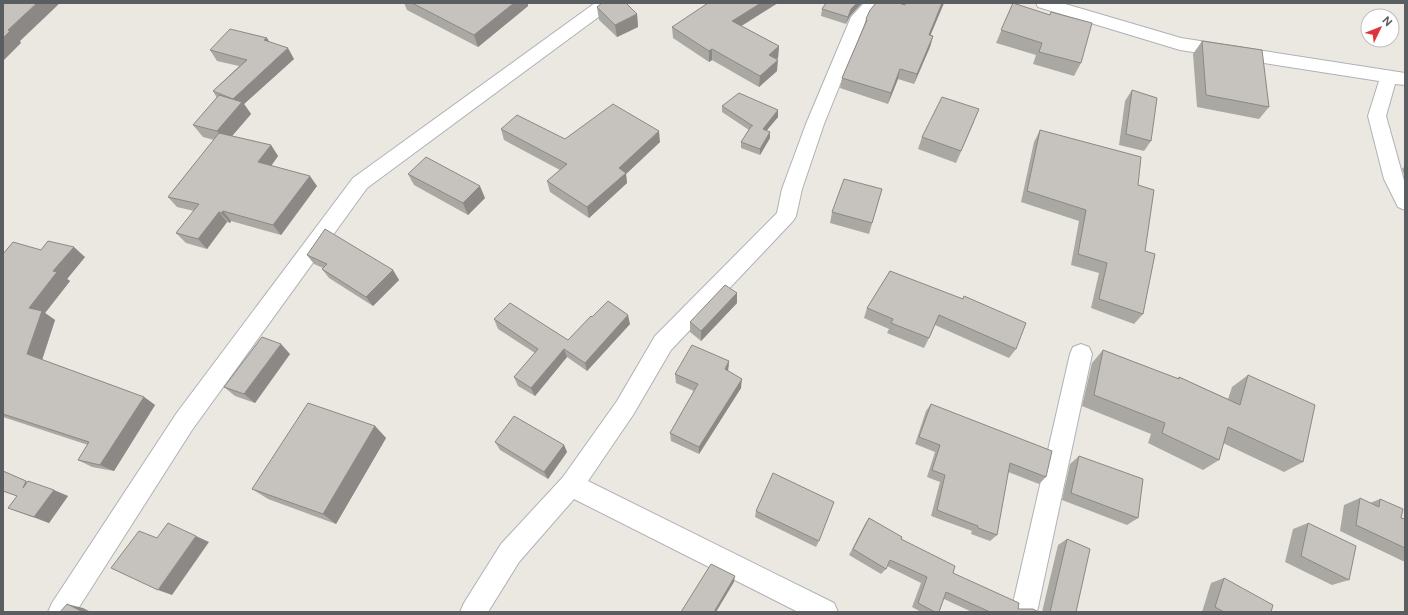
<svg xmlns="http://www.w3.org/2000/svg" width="1408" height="615" font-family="'Public Sans',sans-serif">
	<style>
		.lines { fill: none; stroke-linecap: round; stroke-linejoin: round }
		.minor-casing { stroke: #aeb2b6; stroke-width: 2 }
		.minor { fill: #fff; fill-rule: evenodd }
		.wall { fill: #aaa8a3 }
		.shaded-wall { fill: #8b8885 }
		.building { fill: #c6c3be; stroke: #8b8885 }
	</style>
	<rect width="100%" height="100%" fill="#ebe8e1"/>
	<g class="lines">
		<g class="minor-casing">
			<g id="minor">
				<polygon points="595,3 614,3 612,7 367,188 192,430 76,612 48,612 52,603 176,414 353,178"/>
				<polygon points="864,3 882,3 866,20 824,124 802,189 796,216 793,221 671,350 633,415 588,481 834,603 838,612 798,612 574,499 519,562 488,612 460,612 464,603 501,544 563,477 617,401 655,336 777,213 782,189 806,124 851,17"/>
				<polygon points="1036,3 1062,3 1181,38 1405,73 1405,85 1395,84 1386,116 1405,184 1405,210 1398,207 1384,179 1368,116 1379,81 1180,50 1038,7"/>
				<polygon points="1081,344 1089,347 1092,354 1037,612 1011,612 1070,354 1073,347"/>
			</g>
		</g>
		<use href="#minor" class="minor"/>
	</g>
	<g class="wall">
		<polygon points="404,3 528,3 528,6 478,47 407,10"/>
		<polygon points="826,3 861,3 861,4 850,16 846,24 821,16 822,9"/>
		<polygon points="906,3 944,3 930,35 933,36 930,47 914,84 898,79 888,104 840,88 842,78 864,27 866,19 905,5"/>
		<polygon points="1013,3 1081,63 1074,76 1033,64 1036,55 996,43"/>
		<polygon points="597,7 637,14 638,27 617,37 599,20"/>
		<polygon points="742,26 779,46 778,58 776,59 777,71 759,87 712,60 709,62 673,38 672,27"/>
		<polygon points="267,38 269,42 294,59 244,104 251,114 232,136 271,145 278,156 271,166 317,186 281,235 231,221 230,223 227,222 207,249 186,243 176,233 194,211 177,207 168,197 214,140 203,137 193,125 217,98 213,91 239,66 217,61 210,50"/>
		<polygon points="1202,41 1269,107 1259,119 1197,107 1193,54"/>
		<polygon points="1132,90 1151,141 1144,151 1119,145 1125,101"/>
		<polygon points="722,106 778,117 766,131 770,132 770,138 760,155 741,148 741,142 749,130 722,112"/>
		<polygon points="974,122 956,163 918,149 922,137"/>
		<polygon points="501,129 565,139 660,142 626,174 627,183 589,218 550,192 547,181 560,170 504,140"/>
		<polygon points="1040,130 1138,185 1145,251 1143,314 1134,324 1091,308 1099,273 1071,265 1079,221 1021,202 1034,142"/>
		<polygon points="1405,166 1405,177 1402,169"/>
		<polygon points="408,174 485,198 468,215 414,185"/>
		<polygon points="882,189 869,234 830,223 832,212"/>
		<polygon points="41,250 85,257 67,279 70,281 45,313 55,320 42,360 144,397 155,405 114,471 92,467 78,460 88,445 3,417 3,254"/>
		<polygon points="307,255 393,270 399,280 373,306 329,278 322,269 323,268 314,264"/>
		<polygon points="890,271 1016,349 1009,358 935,325 929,338 924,348 887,333 889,329 864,318 867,308"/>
		<polygon points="737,293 737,303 701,341 690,332 690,322"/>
		<polygon points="592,317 630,324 587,371 567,357 535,396 518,386 514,377 535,353 498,329 494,319 568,340"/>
		<polygon points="1103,350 1178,379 1179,377 1228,399 1232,387 1248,375 1303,462 1284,472 1223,443 1219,460 1203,470 1148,443 1151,434 1082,406 1092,363"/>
		<polygon points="290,354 255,403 235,396 224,387"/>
		<polygon points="729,361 728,371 741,388 699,454 671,441 670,433 694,391 676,383 675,374"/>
		<polygon points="931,404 1046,477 1039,484 1008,472 997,535 990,541 971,534 972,531 931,516 940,482 927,477 935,452 915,444 926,411"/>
		<polygon points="375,426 386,438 336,524 268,499 252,489"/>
		<polygon points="495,442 564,445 567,452 548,479 500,450"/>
		<polygon points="1079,456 1138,518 1127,525 1062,500 1070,464"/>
		<polygon points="3,471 28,482 68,496 49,523 24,514 8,508 17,496 3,491"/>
		<polygon points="1360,498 1370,503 1380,499 1401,518 1405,519 1405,562 1340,531 1344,505"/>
		<polygon points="756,511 819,541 816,547 755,517"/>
		<polygon points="869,518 953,573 1018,609 1039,612 972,612 944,599 939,612 921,612 912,607 921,583 887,566 886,569 881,574 849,555 865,524"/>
		<polygon points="1308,523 1349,580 1332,585 1285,562 1293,529"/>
		<polygon points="1067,539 1076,612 1042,612 1058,545"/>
		<polygon points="1224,578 1271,612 1202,612 1211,583"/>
	</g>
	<g class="shaded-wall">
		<polygon points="37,3 60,3 20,41 21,43 3,61 3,38 8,30"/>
		<polygon points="514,3 528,3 528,6 478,47 474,35"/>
		<polygon points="761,3 778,3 732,32 732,21"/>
		<polygon points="857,3 861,3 861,4 850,16 846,24 848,17 851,9"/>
		<polygon points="942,3 944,3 926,46 929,35"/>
		<polygon points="637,14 638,27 617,37 615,25"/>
		<polygon points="933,36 930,47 914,84 917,74"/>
		<polygon points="267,38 273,48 264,40"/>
		<polygon points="779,46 778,58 768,66 769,55"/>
		<polygon points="288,48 294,59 244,104 251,114 226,143 217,131 233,99"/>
		<polygon points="712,49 712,60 709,62 709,51"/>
		<polygon points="778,60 777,71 759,87 760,76"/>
		<polygon points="900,69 898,79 888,104 891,93"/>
		<polygon points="778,110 778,117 762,136 763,129"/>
		<polygon points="659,131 660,142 626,174 627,183 589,218 587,207 619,168"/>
		<polygon points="770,132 770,138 760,155 760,149"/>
		<polygon points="271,145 278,156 266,173 258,162"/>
		<polygon points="310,176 317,186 281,235 273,225"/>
		<polygon points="480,186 485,198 468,215 463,203"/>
		<polygon points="223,211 231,221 230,223 221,213"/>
		<polygon points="219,212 227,222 207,249 198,239"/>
		<polygon points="74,247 85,257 67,279 70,281 45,313 55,320 41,363 27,354 29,308 53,271"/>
		<polygon points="393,270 399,280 373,306 366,297"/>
		<polygon points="737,293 737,303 701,341 701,331"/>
		<polygon points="628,315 630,324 587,371 585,363"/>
		<polygon points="281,344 290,354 255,403 244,394"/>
		<polygon points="564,349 567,357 535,396 531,388"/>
		<polygon points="729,361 728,371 724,379 725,369"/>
		<polygon points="742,379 741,388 699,454 699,447"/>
		<polygon points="144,397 155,405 114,471 100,465"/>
		<polygon points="375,426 386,438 336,524 323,514"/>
		<polygon points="564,445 567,452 548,479 544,472"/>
		<polygon points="54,490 68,496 49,523 34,517"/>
		<polygon points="196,536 209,542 172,595 158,590"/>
		<polygon points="735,576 734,582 716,612 714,612"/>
		<polygon points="67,604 83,608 91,612 83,612"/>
	</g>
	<g class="building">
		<polygon points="3,3 37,3 8,30 10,31 3,38"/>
		<polygon points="412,3 514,3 474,35"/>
		<polygon points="602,3 626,3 637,14 615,25 597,7"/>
		<polygon points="708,3 761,3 732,21 779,46 769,55 778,60 760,76 712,49 709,51 672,27"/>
		<polygon points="826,3 857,3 851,9 848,17 822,9"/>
		<polygon points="876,3 899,3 905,5 906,3 942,3 929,35 933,36 917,74 900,69 891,93 842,78 867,20 866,19 870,10"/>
		<polygon points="1013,3 1050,15 1051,12 1092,23 1081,63 1039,52 1042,43 1001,30"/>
		<polygon points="230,29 267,38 264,40 288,48 233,99 213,91 247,60 210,50"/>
		<polygon points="1202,41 1262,50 1269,107 1206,95"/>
		<polygon points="1132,90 1157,98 1151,141 1126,134"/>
		<polygon points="739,93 778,110 763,129 770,132 760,149 741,142 752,125 753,126 722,106"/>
		<polygon points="219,95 242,102 217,131 193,125"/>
		<polygon points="942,97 979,109 961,151 922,137"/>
		<polygon points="613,104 659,131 619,168 626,173 587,207 547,181 567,164 501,129 517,115 565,139"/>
		<polygon points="1040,130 1141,157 1138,185 1154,190 1145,251 1155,254 1143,314 1099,299 1107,263 1078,254 1086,210 1027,191"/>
		<polygon points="219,133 271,145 258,162 310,176 273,225 223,211 221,213 219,212 198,239 176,233 199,204 168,197"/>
		<polygon points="426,157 480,186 463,203 408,174"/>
		<polygon points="844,179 882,189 872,223 832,212"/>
		<polygon points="325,229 393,270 366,297 322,269 327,264 307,255"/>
		<polygon points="48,241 74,247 53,271 57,272 29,308 42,311 27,354 144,397 100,465 78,460 89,442 3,414 3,254 13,242 41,250"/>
		<polygon points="890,271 963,299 964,296 1026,323 1016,349 939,315 929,338 891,323 893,319 867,308"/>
		<polygon points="725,285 737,293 701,331 690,322"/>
		<polygon points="608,301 628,315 585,363 564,349 531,388 514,377 538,349 494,319 510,303 568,340 591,316 592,317"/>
		<polygon points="262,337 281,344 244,394 224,387"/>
		<polygon points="692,345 729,361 725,369 742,379 699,447 670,433 698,384 675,374"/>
		<polygon points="1103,350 1179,379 1179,377 1240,405 1248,375 1315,405 1303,462 1228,427 1219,460 1162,433 1165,423 1094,395"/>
		<polygon points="308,403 375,426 323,514 252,489"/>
		<polygon points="931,404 1052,451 1046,477 1010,463 997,535 978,528 978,526 937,510 945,475 932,470 940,445 919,437"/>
		<polygon points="514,416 564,445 544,472 495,442"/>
		<polygon points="1079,456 1143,479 1138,518 1071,493"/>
		<polygon points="3,471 26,481 23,488 28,481 54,490 34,517 8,508 17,496 3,491"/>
		<polygon points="773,473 834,502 819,541 756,511"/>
		<polygon points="1360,498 1379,507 1380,499 1403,509 1401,518 1405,519 1405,548 1356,525"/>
		<polygon points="869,518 902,537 901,539 955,566 953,573 1019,603 1018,609 1033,609 1039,612 990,612 946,592 939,612 935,612 918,603 927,577 890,560 886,569 853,549"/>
		<polygon points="168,523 196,536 158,590 111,568 139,531 157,538"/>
		<polygon points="1308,523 1356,546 1349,580 1301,556"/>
		<polygon points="1067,539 1090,549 1076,612 1050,612"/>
		<polygon points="711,564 735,576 714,612 681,612"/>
		<polygon points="1224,578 1273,605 1271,612 1224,612 1215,607"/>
		<polygon points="67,604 83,612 60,612"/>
	</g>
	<rect width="1408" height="615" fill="none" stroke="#595e61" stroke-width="8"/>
	<g transform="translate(1380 28) rotate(47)"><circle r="19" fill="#ffffff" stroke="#bdbfc0"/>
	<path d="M0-3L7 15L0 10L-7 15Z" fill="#de343b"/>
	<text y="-6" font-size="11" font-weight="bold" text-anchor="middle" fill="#595e61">N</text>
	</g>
</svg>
